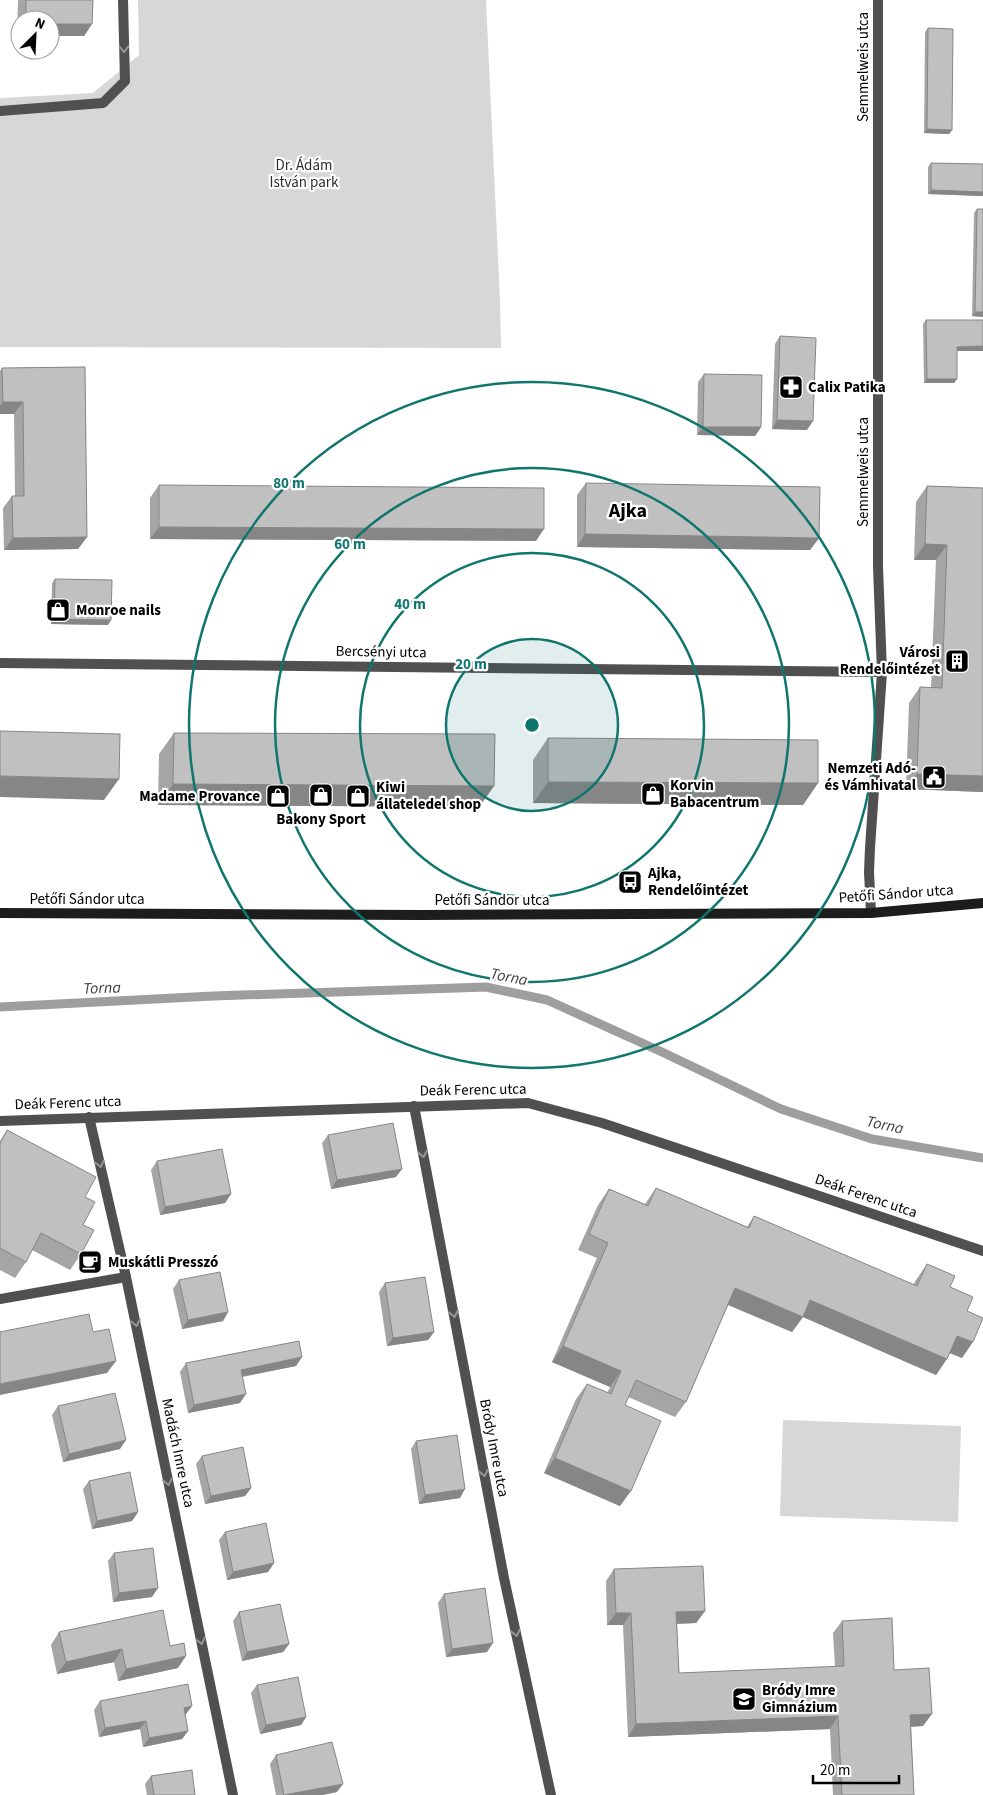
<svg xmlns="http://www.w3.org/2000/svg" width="983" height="1795" font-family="'Source Sans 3',sans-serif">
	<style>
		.green { fill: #d7d7d7 }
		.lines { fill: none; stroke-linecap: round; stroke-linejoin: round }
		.stream { stroke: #9e9e9e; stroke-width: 9 }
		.street { stroke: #505050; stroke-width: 10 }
		.secondary { stroke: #1d1d1d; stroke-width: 10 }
		.wall { fill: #a5a5a5 }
		.shaded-wall { fill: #868686 }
		.building { fill: #c0c0c0; stroke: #868686 }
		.oneway { stroke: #969696 }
		.ring { fill: none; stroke: #0f766e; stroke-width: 2.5 }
		.labels { text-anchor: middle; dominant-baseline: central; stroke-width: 4.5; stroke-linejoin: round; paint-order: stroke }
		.street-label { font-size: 15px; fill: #000; stroke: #fff }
		.park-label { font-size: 15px; fill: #2e2e2e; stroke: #fff }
		.poi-label { font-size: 15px; font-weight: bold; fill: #000; stroke: #fff; text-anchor: start }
		.water-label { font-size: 16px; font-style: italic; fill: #3f3f3f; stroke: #fff }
		.district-label { font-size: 20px; font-weight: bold; fill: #000; stroke: #fff }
		.centre { fill: #0f766e; stroke: #fff; stroke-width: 2.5 }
		.ring-label { font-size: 15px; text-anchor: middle; font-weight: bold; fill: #0f766e; stroke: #fff; stroke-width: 4.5; stroke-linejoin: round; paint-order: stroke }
	</style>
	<rect width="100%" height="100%" fill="#fff"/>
	<g class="green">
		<polygon points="138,0 486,0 500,301 501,348 0,347 0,98 93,93 139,55"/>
		<polygon points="783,1420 961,1426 958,1522 780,1516"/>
	</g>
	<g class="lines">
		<polyline class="stream" points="0,1007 213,996 486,987 547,1000 662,1052 781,1109 872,1139 983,1158"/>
		<g class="street">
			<polyline points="0,111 103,103 125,81 123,0"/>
			<polyline points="0,663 882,672"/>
			<polyline points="871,913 869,872 870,848 882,672 878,567 878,0"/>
			<polyline points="414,1106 504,1578 551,1795"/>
			<polyline points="89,1117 126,1277 233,1795"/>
			<polyline points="0,1121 528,1103 602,1123 983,1251"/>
			<polyline points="0,1299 126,1277"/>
		</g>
		<polyline class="secondary" points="0,913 421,915 871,913 983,903"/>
	</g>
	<g class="wall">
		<polygon points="18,0 93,0 92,24 84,36 50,20 20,20 20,36 17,35"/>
		<polygon points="928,28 952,130 949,134 924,133 925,32"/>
		<polygon points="931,163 983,164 983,196 928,194 928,167"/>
		<polygon points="977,209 983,317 972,316 974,213"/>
		<polygon points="926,320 983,320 983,351 957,351 957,379 954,383 924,383 923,324"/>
		<polygon points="780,336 807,430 772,429 775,344"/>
		<polygon points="85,367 87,537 78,549 4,550 3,508 12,496 15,496 14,414 0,414 0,371 2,368"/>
		<polygon points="704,374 761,427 755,436 697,435 698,382"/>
		<polygon points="586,483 819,538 810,550 577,547 577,495"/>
		<polygon points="159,485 536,541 150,539 150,498"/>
		<polygon points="927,486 983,488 983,792 906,789 909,703 920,687 931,688 936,560 914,560 916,502"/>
		<polygon points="55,579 108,625 51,624 52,583"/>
		<polygon points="174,733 494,786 479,807 158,805 159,754"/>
		<polygon points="548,738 818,783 803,805 533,803 533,760"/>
		<polygon points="7,1130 85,1197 81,1254 70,1270 32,1250 26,1262 15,1278 0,1270 0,1141"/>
		<polygon points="328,1135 396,1177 331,1189 322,1143"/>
		<polygon points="157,1161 231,1194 225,1203 160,1215 151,1170"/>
		<polygon points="656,1188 747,1227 754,1216 913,1285 916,1280 927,1264 950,1287 967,1311 962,1358 949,1353 936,1375 803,1317 792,1332 728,1305 686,1402 675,1417 628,1397 625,1405 620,1506 544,1473 576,1399 587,1384 607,1393 610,1387 552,1362 597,1258 578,1250 598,1205 609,1189 645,1204"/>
		<polygon points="179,1280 228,1312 223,1321 182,1329 173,1289"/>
		<polygon points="385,1283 434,1332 428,1340 387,1346 379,1292"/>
		<polygon points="302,1357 296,1366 242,1377 240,1403 188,1413 180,1372 186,1363"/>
		<polygon points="58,1406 120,1449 63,1462 52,1415"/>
		<polygon points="416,1441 460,1498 419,1504 411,1449"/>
		<polygon points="202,1456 251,1488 245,1496 205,1504 196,1464"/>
		<polygon points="89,1481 138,1512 132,1521 92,1529 83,1489"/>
		<polygon points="225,1532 274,1563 268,1572 227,1580 219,1540"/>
		<polygon points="114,1553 152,1597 113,1602 108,1561"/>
		<polygon points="614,1569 705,1611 696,1623 677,1624 679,1673 835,1667 833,1633 842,1621 894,1670 923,1726 911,1727 914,1795 833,1795 830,1729 628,1737 623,1625 607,1625 606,1581"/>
		<polygon points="444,1594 487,1652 446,1657 438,1603"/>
		<polygon points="239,1612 289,1644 283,1652 242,1661 233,1621"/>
		<polygon points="59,1632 170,1646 178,1668 118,1681 114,1662 57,1674 51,1645"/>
		<polygon points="257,1685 306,1717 301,1725 260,1734 251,1693"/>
		<polygon points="100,1701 192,1706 185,1715 188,1731 182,1739 143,1747 140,1729 99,1737 94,1710"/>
		<polygon points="276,1755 337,1792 322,1795 276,1795 270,1764"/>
		<polygon points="151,1776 195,1795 147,1795 145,1784"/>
	</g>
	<g class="shaded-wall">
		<polygon points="50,24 92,24 84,36 50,36"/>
		<polygon points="927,129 952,130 949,134 924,133"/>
		<polygon points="931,190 983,192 983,196 928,194"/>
		<polygon points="975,312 983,312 983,317 972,316"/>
		<polygon points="983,346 983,351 954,351 957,347"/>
		<polygon points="927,379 957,379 954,383 924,383"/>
		<polygon points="3,402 23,402 14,414 0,414 0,406"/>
		<polygon points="777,420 813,421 807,430 772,429"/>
		<polygon points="703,427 761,427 755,436 697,435"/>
		<polygon points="159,527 544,529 536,541 150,539"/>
		<polygon points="585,534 819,538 810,550 577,547"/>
		<polygon points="87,537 78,549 4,550 13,538"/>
		<polygon points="925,544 947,545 936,560 914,560"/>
		<polygon points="54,619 111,620 108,625 51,624"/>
		<polygon points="917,774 983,776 983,792 906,789"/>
		<polygon points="0,776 119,779 104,800 0,797"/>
		<polygon points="548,782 818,783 803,805 533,803"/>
		<polygon points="173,784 494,786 479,807 158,805"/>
		<polygon points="402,1169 396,1177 331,1189 337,1180"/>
		<polygon points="231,1194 225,1203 160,1215 165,1207"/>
		<polygon points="735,1288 810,1300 947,1359 936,1375 803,1317 792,1332 724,1303"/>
		<polygon points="228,1312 223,1321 182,1329 188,1320"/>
		<polygon points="434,1332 428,1340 387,1346 393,1338"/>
		<polygon points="957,1336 973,1342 962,1358 946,1351"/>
		<polygon points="563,1346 621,1371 610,1387 552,1362"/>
		<polygon points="302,1357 296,1366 235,1378 241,1370"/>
		<polygon points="116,1361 107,1373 0,1395 0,1384"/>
		<polygon points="246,1394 240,1403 188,1413 194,1405"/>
		<polygon points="126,1440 120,1449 63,1462 69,1454"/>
		<polygon points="555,1458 631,1491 620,1506 544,1473"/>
		<polygon points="251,1488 245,1496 205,1504 211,1496"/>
		<polygon points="465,1489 460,1498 419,1504 425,1495"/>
		<polygon points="138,1512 132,1521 92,1529 97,1521"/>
		<polygon points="274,1563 268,1572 227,1580 233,1572"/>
		<polygon points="158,1588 152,1597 113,1602 119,1593"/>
		<polygon points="705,1611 696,1623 668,1624 676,1612"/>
		<polygon points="616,1613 631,1613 623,1625 607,1625"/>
		<polygon points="493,1643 487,1652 446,1657 452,1649"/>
		<polygon points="289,1644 283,1652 242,1661 247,1652"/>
		<polygon points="122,1649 114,1662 57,1674 66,1662"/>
		<polygon points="186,1656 178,1668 118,1681 126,1669"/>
		<polygon points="192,1706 186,1714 178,1716 184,1708"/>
		<polygon points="932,1714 923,1726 902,1727 910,1715"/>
		<polygon points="838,1716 830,1729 628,1737 636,1724"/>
		<polygon points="306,1717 301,1725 260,1734 266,1725"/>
		<polygon points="146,1721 140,1729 99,1737 105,1728"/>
		<polygon points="188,1731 182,1739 143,1747 149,1738"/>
		<polygon points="343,1784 337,1792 322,1795 285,1795"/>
	</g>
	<g class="building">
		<polygon points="26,0 93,0 92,24 50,24 50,20 26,20"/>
		<polygon points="928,28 953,29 952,130 927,129"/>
		<polygon points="931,163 983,164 983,192 931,190"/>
		<polygon points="977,209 983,209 983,312 975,312"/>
		<polygon points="926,320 983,320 983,346 957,347 957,379 927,379"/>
		<polygon points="780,336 816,338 813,421 777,420"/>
		<polygon points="85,367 87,537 13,538 12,496 24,496 23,402 3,402 2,368"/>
		<polygon points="704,374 762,375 761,427 703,427"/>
		<polygon points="586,483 820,487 819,538 585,534"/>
		<polygon points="159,485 544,488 544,529 159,527"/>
		<polygon points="927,486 983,488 983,776 917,774 920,687 942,688 947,545 925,544"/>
		<polygon points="55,579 112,580 111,620 54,619"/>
		<polygon points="0,731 120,734 119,779 0,776"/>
		<polygon points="174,733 495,734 494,786 173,784"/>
		<polygon points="548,738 818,740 818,783 548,782"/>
		<polygon points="393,1123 402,1169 337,1180 328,1135"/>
		<polygon points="7,1130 96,1177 85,1197 95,1202 83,1225 94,1230 81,1254 41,1233 26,1262 0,1248 0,1144"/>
		<polygon points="222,1149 231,1194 165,1207 157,1161"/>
		<polygon points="656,1188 749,1228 754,1216 917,1286 927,1264 955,1276 950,1287 973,1297 967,1311 983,1318 973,1342 957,1336 947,1359 810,1300 803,1317 735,1288 686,1402 636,1380 625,1405 661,1421 631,1491 555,1458 587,1384 611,1394 621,1371 563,1346 608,1243 589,1234 609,1189 648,1206"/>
		<polygon points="220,1272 228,1312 188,1320 179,1280"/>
		<polygon points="425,1277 434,1332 393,1338 385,1283"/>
		<polygon points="89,1314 93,1332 109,1329 116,1361 0,1384 0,1332"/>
		<polygon points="299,1341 302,1357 241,1370 246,1394 194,1405 186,1363"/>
		<polygon points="115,1393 126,1440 69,1454 58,1406"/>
		<polygon points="457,1435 465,1489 425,1495 416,1441"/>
		<polygon points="243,1447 251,1488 211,1496 202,1456"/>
		<polygon points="130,1472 138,1512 97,1521 89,1481"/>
		<polygon points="266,1523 274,1563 233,1572 225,1532"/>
		<polygon points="153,1548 158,1588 119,1593 114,1553"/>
		<polygon points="703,1566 705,1611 676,1612 679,1673 844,1666 842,1621 892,1618 894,1670 929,1668 932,1714 910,1715 914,1795 842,1795 838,1716 636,1724 631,1613 616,1613 614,1569"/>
		<polygon points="485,1588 493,1643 452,1649 444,1594"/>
		<polygon points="280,1604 289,1644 247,1652 239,1612"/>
		<polygon points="163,1610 170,1646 184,1643 186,1656 126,1669 122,1649 66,1662 59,1632"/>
		<polygon points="298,1677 306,1717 266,1725 257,1685"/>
		<polygon points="188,1684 192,1706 184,1708 188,1731 149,1738 146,1721 105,1728 100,1701"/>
		<polygon points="332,1742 343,1784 284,1795 276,1755"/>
		<polygon points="192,1770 195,1795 154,1795 151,1776"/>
	</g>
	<defs><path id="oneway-chevron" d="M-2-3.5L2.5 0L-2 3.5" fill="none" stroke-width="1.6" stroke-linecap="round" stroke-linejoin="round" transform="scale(1.25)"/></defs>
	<g class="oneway">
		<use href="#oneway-chevron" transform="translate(124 49) rotate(88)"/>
		<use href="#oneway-chevron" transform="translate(423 1154) rotate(79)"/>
		<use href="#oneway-chevron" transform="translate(100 1164) rotate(77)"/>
		<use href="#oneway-chevron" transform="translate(454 1314) rotate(79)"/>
		<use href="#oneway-chevron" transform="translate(136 1323) rotate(78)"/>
		<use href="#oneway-chevron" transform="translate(484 1473) rotate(79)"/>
		<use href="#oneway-chevron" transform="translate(168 1482) rotate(78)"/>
		<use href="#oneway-chevron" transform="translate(516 1633) rotate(78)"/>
		<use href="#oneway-chevron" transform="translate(201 1641) rotate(78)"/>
	</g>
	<circle cx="532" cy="725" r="86" fill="#0f766e" fill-opacity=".12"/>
	<g class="ring">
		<circle cx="532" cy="725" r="86"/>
		<circle cx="532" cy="725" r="172"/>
		<circle cx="532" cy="725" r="257"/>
		<circle cx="532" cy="725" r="343"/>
	</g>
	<defs>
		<g id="pharmacy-square" transform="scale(1.25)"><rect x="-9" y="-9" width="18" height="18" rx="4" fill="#000" stroke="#fff"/><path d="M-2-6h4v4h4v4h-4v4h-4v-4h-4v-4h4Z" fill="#fff"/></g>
		<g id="shop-square" transform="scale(1.25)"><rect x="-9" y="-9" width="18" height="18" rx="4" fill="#000" stroke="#fff"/><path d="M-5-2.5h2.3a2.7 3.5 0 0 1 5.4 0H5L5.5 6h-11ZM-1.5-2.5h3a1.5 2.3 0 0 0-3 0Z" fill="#fff"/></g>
		<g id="building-square" transform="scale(1.25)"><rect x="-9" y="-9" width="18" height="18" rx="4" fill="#000" stroke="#fff"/><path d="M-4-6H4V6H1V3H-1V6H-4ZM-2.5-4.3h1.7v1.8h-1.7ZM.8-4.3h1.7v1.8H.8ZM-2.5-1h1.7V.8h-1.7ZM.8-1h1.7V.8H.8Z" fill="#fff"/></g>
		<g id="civic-square" transform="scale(1.25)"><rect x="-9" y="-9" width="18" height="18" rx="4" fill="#000" stroke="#fff"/><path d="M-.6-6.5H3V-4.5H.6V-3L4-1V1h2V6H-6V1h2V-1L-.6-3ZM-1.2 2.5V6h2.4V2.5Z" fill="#fff"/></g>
		<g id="bus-square" transform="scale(1.25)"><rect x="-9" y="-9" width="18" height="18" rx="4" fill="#000" stroke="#fff"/><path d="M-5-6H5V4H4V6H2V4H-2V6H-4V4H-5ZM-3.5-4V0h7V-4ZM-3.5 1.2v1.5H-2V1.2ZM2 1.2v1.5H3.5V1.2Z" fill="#fff"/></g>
		<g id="cafe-square" transform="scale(1.25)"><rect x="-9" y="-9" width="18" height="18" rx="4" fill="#000" stroke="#fff"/><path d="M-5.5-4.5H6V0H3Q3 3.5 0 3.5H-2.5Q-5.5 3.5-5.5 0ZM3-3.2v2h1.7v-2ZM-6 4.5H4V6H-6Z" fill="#fff"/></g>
		<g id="school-square" transform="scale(1.25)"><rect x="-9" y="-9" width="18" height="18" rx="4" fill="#000" stroke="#fff"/><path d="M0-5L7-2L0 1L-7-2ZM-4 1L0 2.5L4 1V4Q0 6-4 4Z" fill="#fff"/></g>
	</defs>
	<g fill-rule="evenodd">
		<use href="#pharmacy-square" x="791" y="387"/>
		<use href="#shop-square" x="58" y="610"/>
		<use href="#building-square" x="957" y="661"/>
		<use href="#civic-square" x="934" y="777"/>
		<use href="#shop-square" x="653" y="794"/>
		<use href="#shop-square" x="321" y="795"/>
		<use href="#shop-square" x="278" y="796"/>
		<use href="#shop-square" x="358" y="796"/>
		<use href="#bus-square" x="630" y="882"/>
		<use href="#cafe-square" x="90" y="1262"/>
		<use href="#school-square" x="744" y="1699"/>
	</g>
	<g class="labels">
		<g class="street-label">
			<text transform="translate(863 67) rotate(-90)">Semmelweis utca</text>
			<text transform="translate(863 472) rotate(-90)">Semmelweis utca</text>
			<text transform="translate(381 652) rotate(1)">Bercsényi utca</text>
			<text transform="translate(896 894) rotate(-4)">Petőfi Sándor utca</text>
			<text x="87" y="899">Petőfi Sándor utca</text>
			<text x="492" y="900">Petőfi Sándor utca</text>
			<text transform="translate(473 1090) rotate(-1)">Deák Ferenc utca</text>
			<text transform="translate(68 1103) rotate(-2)">Deák Ferenc utca</text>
			<text transform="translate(866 1196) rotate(19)">Deák Ferenc utca</text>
			<text transform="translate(494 1448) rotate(79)">Bródy Imre utca</text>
			<text transform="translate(178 1453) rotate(78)">Madách Imre utca</text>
		</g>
		<g class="park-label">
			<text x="304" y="165">Dr. Ádám<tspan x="304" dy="17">István park</tspan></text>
		</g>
		<g class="poi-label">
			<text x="808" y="387">Calix Patika</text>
			<text x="76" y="610">Monroe nails</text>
			<text x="940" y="652" text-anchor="end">Városi<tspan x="940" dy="17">Rendelőintézet</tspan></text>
			<text x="916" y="768" text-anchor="end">Nemzeti Adó-<tspan x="916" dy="17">és Vámhivatal</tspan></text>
			<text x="670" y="785">Korvin<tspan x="670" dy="17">Babacentrum</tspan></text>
			<text x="376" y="787">Kiwi<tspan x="376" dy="17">állateledel shop</tspan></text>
			<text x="260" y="796" text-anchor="end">Madame Provance</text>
			<text x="321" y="819" text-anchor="middle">Bakony Sport</text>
			<text x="648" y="873">Ajka,<tspan x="648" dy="17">Rendelőintézet</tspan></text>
			<text x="108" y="1262">Muskátli Presszó</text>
			<text x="762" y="1690">Bródy Imre<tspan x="762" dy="17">Gimnázium</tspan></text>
		</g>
		<g class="water-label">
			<text transform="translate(509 977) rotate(11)">Torna</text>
			<text transform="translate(102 988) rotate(-2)">Torna</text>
			<text transform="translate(885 1125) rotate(12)">Torna</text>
		</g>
		<g class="district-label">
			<text x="628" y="511">Ajka</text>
		</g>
	</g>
	<circle cx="532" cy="725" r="8" class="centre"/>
	<g class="ring-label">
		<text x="289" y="488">80 m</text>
		<text x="350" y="549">60 m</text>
		<text x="410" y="609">40 m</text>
		<text x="471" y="669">20 m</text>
	</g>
	<g transform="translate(35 35) rotate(24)"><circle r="24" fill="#ffffff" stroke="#999999"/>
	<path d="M0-4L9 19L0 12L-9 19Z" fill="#000000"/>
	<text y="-8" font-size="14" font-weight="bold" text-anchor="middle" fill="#000000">N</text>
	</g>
	<path d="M813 1775v8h86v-8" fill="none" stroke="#000000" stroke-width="2.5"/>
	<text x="820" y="1775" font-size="15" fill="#000000" stroke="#ffffff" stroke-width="4" paint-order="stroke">20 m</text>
</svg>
